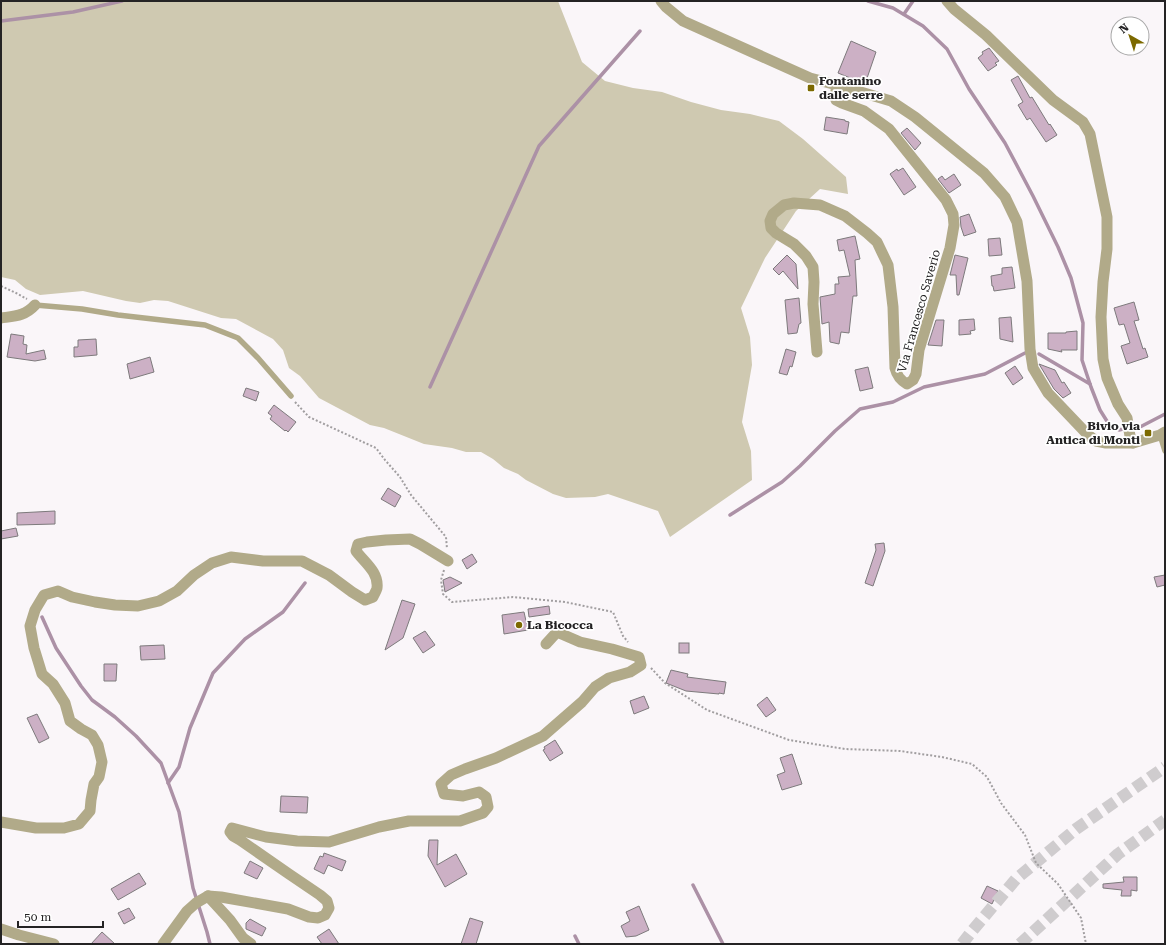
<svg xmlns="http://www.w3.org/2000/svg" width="1166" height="945" font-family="'Roboto Serif',serif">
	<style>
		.green { fill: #cfc9b1 }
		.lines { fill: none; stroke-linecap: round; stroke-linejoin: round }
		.stream { stroke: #ac91a6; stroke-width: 3.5 }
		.building { fill: #ccb0c5; stroke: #7d7a7c }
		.motorway-tunnel { stroke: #cfccce; stroke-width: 12; stroke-dasharray: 12 6; stroke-linecap: butt }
		.path { stroke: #a19ea0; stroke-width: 2; stroke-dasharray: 2 2; stroke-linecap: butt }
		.service { stroke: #b1aa89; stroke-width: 5.5 }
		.minor { stroke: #b1aa89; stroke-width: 11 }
		.tertiary { stroke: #b1aa89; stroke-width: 11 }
		.poi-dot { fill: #7c6900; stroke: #fff; stroke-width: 1.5 }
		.labels { text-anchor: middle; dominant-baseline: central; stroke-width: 3.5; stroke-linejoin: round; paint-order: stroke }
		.poi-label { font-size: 12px; font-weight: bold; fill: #242324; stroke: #fff; text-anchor: start }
		.street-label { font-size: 12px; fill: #242324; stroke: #fff }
	</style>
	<rect width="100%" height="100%" fill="#faf6f9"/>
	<polygon class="green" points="1,1 558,1 582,62 605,81 633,88 662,92 691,102 721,110 750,114 779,121 803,139 846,177 848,194 820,189 796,211 765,258 741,308 750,337 752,365 742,422 751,451 752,480 670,537 658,511 608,494 595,497 566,498 553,494 526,480 518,474 504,468 493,459 481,452 466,452 452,448 424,444 384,428 370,425 319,398 300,376 289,368 283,350 273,339 236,319 221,318 168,301 154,300 140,303 126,301 83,291 40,295 26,289 15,280 1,277"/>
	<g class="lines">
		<g class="stream">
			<polyline points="868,1 893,8 923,26 947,49 969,89 1005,143 1033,196 1058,247 1071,278 1083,323 1082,360 1091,387 1100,410 1110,426 1119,430 1123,429"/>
			<polyline points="904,14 913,1"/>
			<polyline points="1,21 73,12 122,1"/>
			<polyline points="1039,354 1090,384"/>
			<polyline points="430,387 539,146 640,31"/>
			<polyline points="1130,429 1140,427 1165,414"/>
			<polyline points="730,515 782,482 800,466 835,431 860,409 893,402 924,387 985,374 1025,353"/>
			<polyline points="42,617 56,648 81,686 92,700 115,717 136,736 161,763 179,812 193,888 207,932 210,944"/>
			<polyline points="168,783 179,767 190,728 213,673 245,639 283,612 305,583"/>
			<polyline points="693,885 723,944"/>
			<polyline points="575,936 579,944"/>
		</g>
	</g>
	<g class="building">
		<polygon points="851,41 876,52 865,84 838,73"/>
		<polygon points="989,48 999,61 995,63 997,65 988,71 978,58 983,54 982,52"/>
		<polygon points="1018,76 1030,98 1032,97 1049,125 1050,124 1057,135 1046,142 1030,118 1027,120 1018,105 1023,102 1011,80"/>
		<polygon points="826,117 845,120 845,121 849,122 847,134 824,130"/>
		<polygon points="907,128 921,143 915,150 901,133"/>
		<polygon points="903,168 916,187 904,195 890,174 897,169 898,171"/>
		<polygon points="954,174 961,185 949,193 938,179 942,176 945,180"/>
		<polygon points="969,214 976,232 964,236 961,227 960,217"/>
		<polygon points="855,236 860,259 855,260 857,296 853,296 849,333 841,332 839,344 830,342 829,322 822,324 820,297 835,294 835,284 839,284 838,277 850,276 844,250 839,251 837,240"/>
		<polygon points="1000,238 1002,255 989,256 988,239"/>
		<polygon points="787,255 796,264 798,289 783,271 779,275 773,269"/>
		<polygon points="955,255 968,258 959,295 957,295 956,275 950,275"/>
		<polygon points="1012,267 1015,288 994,291 993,286 992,286 991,276 1002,274 1002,268"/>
		<polygon points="799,298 801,323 799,324 797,333 788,334 785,300"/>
		<polygon points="1134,302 1139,320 1134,321 1143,349 1145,348 1148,357 1127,364 1121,346 1130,343 1124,324 1119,325 1114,308"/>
		<polygon points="1011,317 1013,342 1000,339 999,318"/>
		<polygon points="974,319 975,330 970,331 971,334 959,335 959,320"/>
		<polygon points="936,320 944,320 942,346 928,345"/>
		<polygon points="1077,331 1077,350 1061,350 1062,352 1048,349 1048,333 1066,333 1066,332"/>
		<polygon points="11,334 24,336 23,344 27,345 26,354 44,350 46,359 35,361 7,357"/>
		<polygon points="96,339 97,355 74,357 74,347 78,347 78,340"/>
		<polygon points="786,349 796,352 792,367 790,366 787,375 779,373"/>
		<polygon points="150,357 154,372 130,379 127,364"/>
		<polygon points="1039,364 1055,370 1062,383 1064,382 1071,393 1063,398 1054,389"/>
		<polygon points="1015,366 1023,378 1013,385 1005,373"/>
		<polygon points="868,367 873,388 860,391 855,370"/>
		<polygon points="246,388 259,392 256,401 243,396"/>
		<polygon points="274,405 296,422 288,432 286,430 285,431 270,419 272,416 268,413"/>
		<polygon points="388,488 401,496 395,507 381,499"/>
		<polygon points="55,511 55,524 17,525 17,513"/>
		<polygon points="16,528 18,536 1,539 1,531"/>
		<polygon points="884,543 885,551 873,586 865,583 876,550 875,544"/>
		<polygon points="472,554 477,562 467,569 462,560"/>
		<polygon points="1165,575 1165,585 1157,587 1154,577"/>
		<polygon points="450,577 462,583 445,592 443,580"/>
		<polygon points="402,600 415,604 403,638 385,650"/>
		<polygon points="549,606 550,614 529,617 528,609"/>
		<polygon points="524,612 528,630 504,634 502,615"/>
		<polygon points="425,631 435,645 423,653 413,638"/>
		<rect x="679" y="643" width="10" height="10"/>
		<polygon points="164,645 165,659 141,660 140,646"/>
		<polygon points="104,664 117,664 116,681 104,681"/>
		<polygon points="671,670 688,674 687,677 726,682 724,694 719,693 719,694 686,691 666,683"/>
		<polygon points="644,696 649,708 634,714 630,701"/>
		<polygon points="767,697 776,710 766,717 757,705"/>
		<polygon points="37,714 49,738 39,743 27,718"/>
		<polygon points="555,740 563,753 550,761 543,750 545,749 544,747"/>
		<polygon points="792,754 802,784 782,790 777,775 785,772 780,758"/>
		<polygon points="281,796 308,797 307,813 280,812"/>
		<polygon points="429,840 438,840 437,865 456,854 467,874 445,887 428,856"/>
		<polygon points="324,853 346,861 342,871 328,865 324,874 314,869 320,856 323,857"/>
		<polygon points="250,861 263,868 257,879 244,873"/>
		<polygon points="139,873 146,884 118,900 111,889"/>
		<polygon points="1123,877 1137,877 1137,891 1131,890 1131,896 1121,896 1122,890 1103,888 1103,884 1124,882"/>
		<polygon points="987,886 998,891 992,904 981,898"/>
		<polygon points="639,906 649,930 636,936 626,937 621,926 630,921 626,912"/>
		<polygon points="129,908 135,918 124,924 118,913"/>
		<polygon points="470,918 483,922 476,944 461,944"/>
		<polygon points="250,919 266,928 262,936 246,929 246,923"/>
		<polygon points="329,929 339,944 322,944 317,937"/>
		<polygon points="102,932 115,944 91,944"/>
	</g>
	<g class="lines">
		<g class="motorway-tunnel">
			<polyline points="962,944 972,931 1016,879 1076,829 1165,767"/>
			<polyline points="1020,944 1118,854 1165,820"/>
		</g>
		<g class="path">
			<polyline points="1,286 16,293 27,299"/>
			<polyline points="295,402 309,417 376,448 385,460 400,477 411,495 446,537 447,549"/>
			<polyline points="444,570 441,580 443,594 452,602 513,597 565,602 613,612 623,636 628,642"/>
			<polyline points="651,668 665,683 707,710 789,740 845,749 900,751 942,757 972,764 987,777 1001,803 1025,835 1036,863 1058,884 1081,918 1086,944"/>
		</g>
		<g class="service">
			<polyline points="35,305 82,309 118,315 205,325 238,338 258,358 291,396"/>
			<polyline points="1160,435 1165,451"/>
		</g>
		<g class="minor">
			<polyline points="947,1 954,9 986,35 1053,100 1083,122 1090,134 1107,217 1107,249 1103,282 1101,317 1103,359 1107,378 1118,404 1127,418 1130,436 1133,443"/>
			<path d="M1,318C15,316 25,316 35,305"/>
			<path d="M817,352L813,304L814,282L813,267L806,256L794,244L776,233L771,228L770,221L773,214L784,205L794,203L820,205L845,216L867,233L877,242L888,265L893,307L895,368C897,376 900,380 907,384L913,380L916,374L919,350L950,248L954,225L953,214L946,200L889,129L864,111L842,103L836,100L835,97L837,85"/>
			<path d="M1,822L36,828H64L79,824L90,811L91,800L94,784L99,777L102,762L98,745L92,735L81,729L70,721L65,703L53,684L42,674L34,648L30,626L35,610L44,595L58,591L72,597L95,602L115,605L138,606L159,601L177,591L194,575L212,563L231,557L263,561H302L329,575L352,592L365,600L373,597C374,594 377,590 377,588C379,572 364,562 356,551L358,544L367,542L386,540L410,539L420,544L448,561"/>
			<polyline points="208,896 221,897 288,909 309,917 318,918 325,915 329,908 327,901 320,895 289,874 240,840 233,836 230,832 232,828 266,837 297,841 329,842 379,827 409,821 460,821 483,813 488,807 486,797 479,792 463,796 444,794 441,784 451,775 465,769 496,758 543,736 582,702 595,687 609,678 630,672 641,665 639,657 612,649 580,642 557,632 546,644"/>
			<polyline points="1,929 19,935 54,944"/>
			<polyline points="163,944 187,911 196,903 208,896 230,920 243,938 251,944"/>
		</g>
		<polyline class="tertiary" points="661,1 666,7 683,21 810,78 837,85 891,101 915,117 984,173 1005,197 1017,222 1027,281 1030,349 1033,368 1048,393 1088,435 1096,441 1106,443 1133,443 1160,435 1165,432"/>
	</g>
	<g class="poi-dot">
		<rect x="807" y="84" width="8" height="8" rx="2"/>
		<rect x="1144" y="429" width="8" height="8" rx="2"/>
		<circle cx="519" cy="625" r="4"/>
	</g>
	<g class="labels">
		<g class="poi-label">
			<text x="819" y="81">Fontanino<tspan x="819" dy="14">dalle serre</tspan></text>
			<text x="1140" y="426" text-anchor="end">Bivio via<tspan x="1140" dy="14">Antica di Monti</tspan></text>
			<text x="527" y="625">La Bicocca</text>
		</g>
		<g class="street-label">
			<text transform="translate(919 311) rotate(-74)">Via Francesco Saverio</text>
		</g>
	</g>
	<rect width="1166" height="945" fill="none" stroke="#242324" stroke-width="4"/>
	<g transform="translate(1130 36) rotate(321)"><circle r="19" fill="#ffffff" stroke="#a7a7a7"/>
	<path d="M0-3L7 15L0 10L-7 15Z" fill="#7c6900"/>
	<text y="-6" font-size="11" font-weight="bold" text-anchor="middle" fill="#242324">N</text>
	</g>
	<path d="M18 921v6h85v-6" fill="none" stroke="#242324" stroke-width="2"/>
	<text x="24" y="921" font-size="12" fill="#242324" stroke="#ffffff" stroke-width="3" paint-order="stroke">50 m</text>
</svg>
